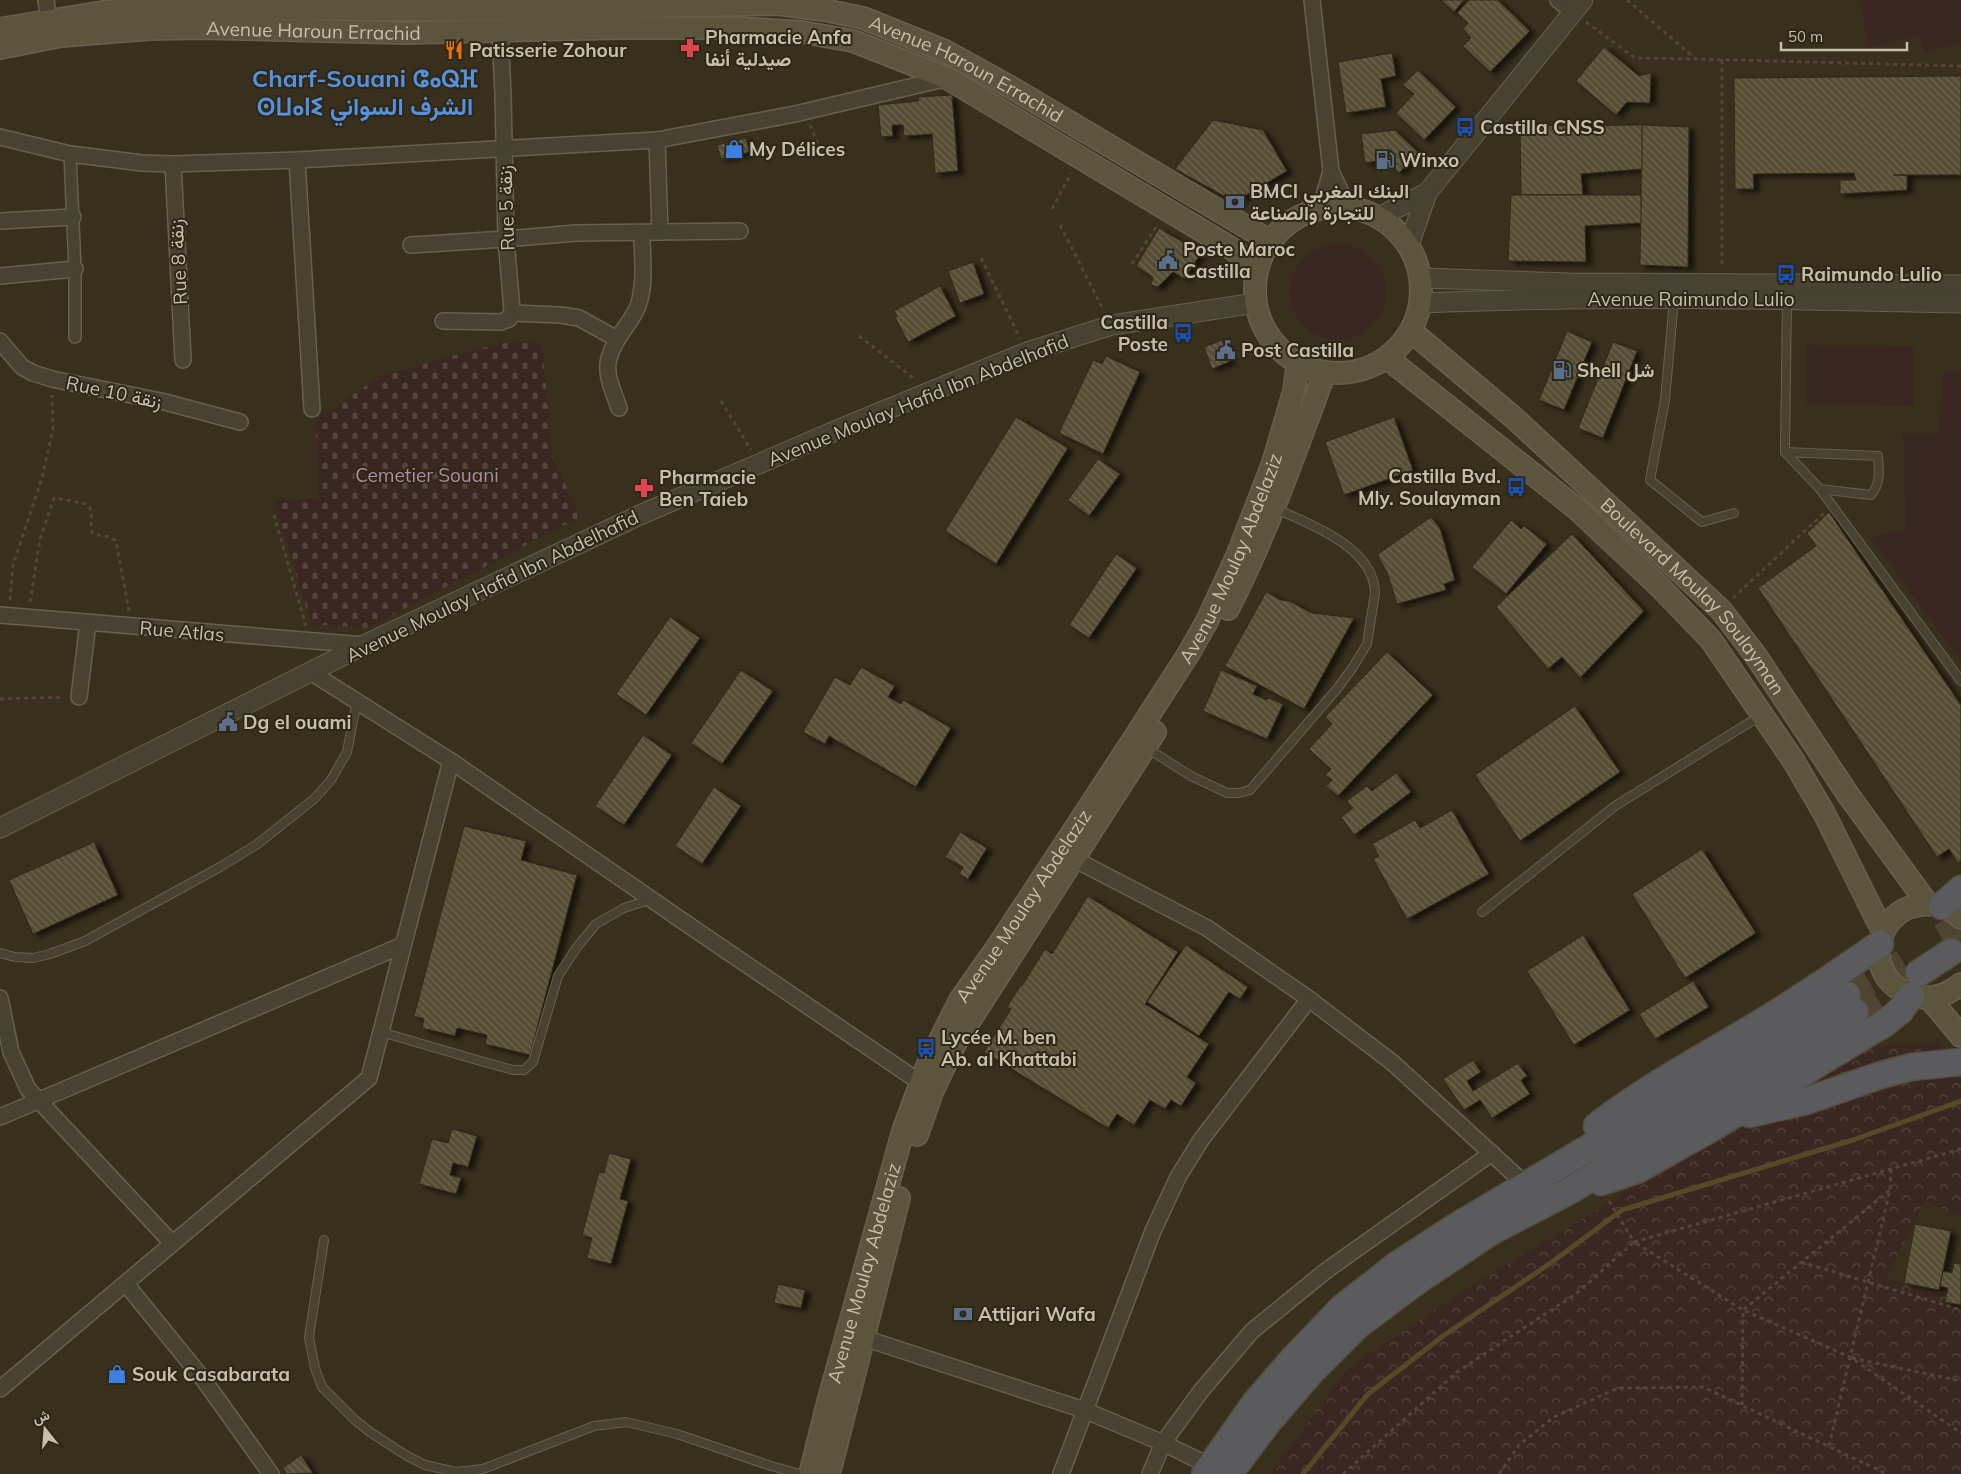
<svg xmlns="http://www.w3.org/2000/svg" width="1961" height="1474" font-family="Mulish,Vazirmatn,'Noto Sans Tifinagh',sans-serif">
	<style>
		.grass { fill: #3b2721 }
		.cemetery { fill: url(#cemetery-stones) }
		.park { fill: url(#park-crowns) }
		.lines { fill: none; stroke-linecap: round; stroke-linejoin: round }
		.stream { stroke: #564926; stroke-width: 5 }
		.building { fill: url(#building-back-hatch); stroke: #2f2918; filter: url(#shadow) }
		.trunk-tunnel { stroke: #4d4532; stroke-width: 26; stroke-dasharray: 26 13; stroke-linecap: butt }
		.service-casing { stroke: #67604e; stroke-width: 10 }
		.pedestrian-casing { stroke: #67604e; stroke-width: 14 }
		.minor-casing { stroke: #67604e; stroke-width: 18 }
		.tertiary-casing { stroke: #67604e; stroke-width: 21 }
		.secondary-casing { stroke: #67604e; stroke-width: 24 }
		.trunk-casing { stroke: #534d3b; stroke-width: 29 }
		.path { stroke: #57423c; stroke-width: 3; stroke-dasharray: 4 4; stroke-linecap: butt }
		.service { stroke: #484231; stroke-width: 8 }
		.pedestrian { stroke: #484231; stroke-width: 11 }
		.minor { stroke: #484231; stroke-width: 15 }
		.tertiary { stroke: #484231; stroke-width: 19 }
		.secondary { stroke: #5c553e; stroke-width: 21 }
		.trunk { stroke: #5b5b5e; stroke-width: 26 }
		.labels { text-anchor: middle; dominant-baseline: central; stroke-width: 4; stroke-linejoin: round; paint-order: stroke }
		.street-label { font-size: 19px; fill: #c6bfaa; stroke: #2d2717 }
		.poi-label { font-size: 19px; font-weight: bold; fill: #c6bfaa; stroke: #2d2717; text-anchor: start }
		.park-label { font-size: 19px; fill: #b288a2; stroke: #2d2717 }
		.district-label { font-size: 24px; font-weight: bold; fill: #5691e0; stroke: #2d2717 }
	</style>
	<defs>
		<pattern id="cemetery-stones" width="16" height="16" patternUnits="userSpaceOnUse" patternTransform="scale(1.25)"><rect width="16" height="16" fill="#3b2721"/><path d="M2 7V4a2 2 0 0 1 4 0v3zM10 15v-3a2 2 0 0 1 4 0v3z" fill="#56453f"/></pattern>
		<pattern id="park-crowns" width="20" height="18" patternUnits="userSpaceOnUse" patternTransform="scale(1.25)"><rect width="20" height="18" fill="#3b2721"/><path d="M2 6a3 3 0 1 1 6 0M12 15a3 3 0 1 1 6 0" fill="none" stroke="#56453f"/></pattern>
		<pattern id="building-back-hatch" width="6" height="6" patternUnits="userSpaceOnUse" patternTransform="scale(1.25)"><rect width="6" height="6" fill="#574d36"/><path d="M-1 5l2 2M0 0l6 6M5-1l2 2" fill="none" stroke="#6e6550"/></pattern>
		<filter id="shadow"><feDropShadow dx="5.5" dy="3" stdDeviation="2.5" flood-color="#0009"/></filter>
	</defs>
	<rect width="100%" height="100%" fill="#38301d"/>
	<g class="grass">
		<polygon points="1859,0 1961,0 1961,44 1924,52 1920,36 1869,47"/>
		<circle cx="1338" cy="292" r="48"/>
		<polygon points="1807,345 1915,346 1914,406 1806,404"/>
		<polygon points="1961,371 1961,662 1871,537 1906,529 1903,433 1938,433 1943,372"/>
	</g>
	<polygon class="cemetery" points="501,343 542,343 553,457 580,517 367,628 311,624 274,500 319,499 316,420 380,376"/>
	<polygon class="park" points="1940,1043 1961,1078 1961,1217 1925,1201 1886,1278 1961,1301 1961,1474 1777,1474 1774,1472 1659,1472 1657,1474 1269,1474 1349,1367 1467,1289 1865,1046"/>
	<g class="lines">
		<polyline class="stream" points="1303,1474 1368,1394 1443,1336 1552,1262 1622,1210 1853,1140 1961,1101"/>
	</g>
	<g class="building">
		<polygon points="1441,0 1464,0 1454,12"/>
		<polygon points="1469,0 1498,0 1530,31 1490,72 1463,46 1471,38 1463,29 1468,23 1457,13"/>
		<polygon points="1604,47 1639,76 1651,73 1650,103 1627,102 1616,115 1576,81"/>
		<polygon points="1392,53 1396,76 1381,79 1386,107 1346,113 1338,62"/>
		<polygon points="1418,70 1456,107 1424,140 1396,113 1414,94 1403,85"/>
		<polygon points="1961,76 1961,175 1893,175 1907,175 1907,190 1840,194 1840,180 1856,180 1854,173 1753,174 1754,189 1735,189 1734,78"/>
		<polygon points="952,95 958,171 935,173 932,134 904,136 903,125 892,125 893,136 881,137 878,105 919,101 918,97"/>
		<polygon points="1213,120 1263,130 1287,171 1235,202 1175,169"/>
		<polygon points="1642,125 1689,127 1688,267 1640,265"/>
		<polygon points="1642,125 1642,169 1581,174 1583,195 1521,195 1520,126"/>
		<polygon points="1395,130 1419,153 1399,173 1385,160 1365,163 1361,134"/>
		<polygon points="746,138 750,152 721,159 717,145"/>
		<polygon points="1511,195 1641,195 1641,223 1585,226 1586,262 1508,261"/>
		<polygon points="1159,228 1201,253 1185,279 1173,272 1158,287 1151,285 1153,277 1136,266"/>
		<polygon points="973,262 984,294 960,303 948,271"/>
		<polygon points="940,286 956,316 908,342 895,317 897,316 894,311"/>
		<polygon points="1567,331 1592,342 1564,410 1539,400"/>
		<polygon points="1222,340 1231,361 1212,369 1204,347"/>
		<polygon points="1613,342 1637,351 1603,438 1578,428"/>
		<polygon points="1106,356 1140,372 1103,454 1059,433 1093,360 1102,364"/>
		<polygon points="1016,417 1068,448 996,564 945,531"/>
		<polygon points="1394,417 1413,470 1344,495 1325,442"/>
		<polygon points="1098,459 1120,474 1089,516 1068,500"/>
		<polygon points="1829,512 1961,705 1961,861 1958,863 1949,849 1937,857 1758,588 1816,546 1807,533"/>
		<polygon points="1431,517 1440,528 1455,580 1444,584 1446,590 1397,604 1387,572 1380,560 1378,554"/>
		<polygon points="1511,520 1521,529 1524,526 1547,544 1506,594 1472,567"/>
		<polygon points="1572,534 1644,611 1580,678 1562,657 1548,669 1496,607"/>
		<polygon points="1116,554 1137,568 1089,638 1069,625"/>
		<polygon points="1266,592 1281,600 1289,601 1312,613 1354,618 1304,709 1225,666"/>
		<polygon points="670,617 700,638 646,715 616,694"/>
		<polygon points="1387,652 1433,695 1338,796 1326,786 1332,780 1325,775 1331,769 1309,749 1332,724 1325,717"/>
		<polygon points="861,667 895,686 888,697 901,704 903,700 951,728 916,787 829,736 825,744 803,732 835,677 850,685"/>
		<polygon points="741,670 773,691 722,764 691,743"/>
		<polygon points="1221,670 1257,686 1253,694 1266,700 1268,698 1283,704 1267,739 1203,711"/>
		<polygon points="1575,706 1620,772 1520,841 1475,775"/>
		<polygon points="643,735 672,755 624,825 595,806"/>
		<polygon points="1396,773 1411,792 1354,835 1341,817 1353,808 1347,801 1367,786 1372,791"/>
		<polygon points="714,787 741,806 702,864 675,846"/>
		<polygon points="1452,810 1489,874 1407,919 1373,859 1379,856 1372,844 1415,820 1420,828"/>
		<polygon points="464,826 526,841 521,860 577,875 530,1055 485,1044 487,1035 457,1028 455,1036 422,1028 424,1019 414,1016"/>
		<polygon points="960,832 987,848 968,879 959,874 963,867 945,857"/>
		<polygon points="94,842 118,895 33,934 9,880"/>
		<polygon points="1702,849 1756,933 1685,978 1632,894"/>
		<polygon points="1088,896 1178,952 1145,1004 1209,1044 1187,1077 1196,1083 1181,1106 1171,1100 1165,1109 1150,1100 1134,1125 1117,1114 1108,1128 984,1052 1011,1009 1007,1007 1021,985 1022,986 1045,949 1052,954"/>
		<polygon points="1583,935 1630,1010 1574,1045 1527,971"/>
		<polygon points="1186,945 1248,987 1240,999 1229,992 1199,1036 1147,1002"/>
		<polygon points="1693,981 1709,1007 1655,1039 1639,1014"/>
		<polygon points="1473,1060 1481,1072 1467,1081 1473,1091 1518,1063 1527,1076 1521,1080 1530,1094 1492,1118 1480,1100 1464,1110 1443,1079"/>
		<polygon points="452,1129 477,1136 468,1167 453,1163 450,1175 461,1178 456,1194 419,1184 432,1139 448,1143"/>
		<polygon points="609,1153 631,1159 620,1199 628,1201 611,1264 587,1258 592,1238 582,1235 599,1172 604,1173"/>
		<polygon points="1915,1224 1951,1231 1939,1290 1904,1283"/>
		<polygon points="1954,1263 1961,1264 1961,1305 1945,1302 1948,1288 1940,1286 1943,1271 1952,1273"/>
		<polygon points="778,1284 805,1290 801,1308 774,1303"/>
		<polygon points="301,1455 313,1473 287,1474 283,1468"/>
	</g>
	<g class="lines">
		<g class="trunk-tunnel">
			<polyline points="1941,937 1961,925"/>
			<polyline points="1847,995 1906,960"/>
			<polyline points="1855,1012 1919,973"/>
		</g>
		<g class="service-casing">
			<g id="service">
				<polyline points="1674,300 1665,400 1650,480 1702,522 1734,513"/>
				<path d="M1785,452L1878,456C1879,471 1881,483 1871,495L1820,489L1785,452L1787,299"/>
				<polyline points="1820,489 1961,681"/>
				<path d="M1145,747L1191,776L1227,793H1239L1250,790L1337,689L1353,667L1367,644L1375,593C1374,547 1310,524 1274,508"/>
				<polyline points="1482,912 1615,806 1760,716"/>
				<polyline points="0,953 15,957 33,958 50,954 85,941 220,867 256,845 314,799 331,780 347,752 357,701"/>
				<polyline points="381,1032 484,1062 513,1070 524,1070 533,1062 558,976 577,947 596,924 624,908 652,899"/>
				<polyline points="324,1240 309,1337 315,1368 322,1387 355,1420 370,1432 407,1456 425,1465 456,1472 483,1469 594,1426 626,1422 677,1434 768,1465 799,1474"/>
			</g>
		</g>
		<g class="pedestrian-casing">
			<polyline id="pedestrian" points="70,154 75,269 75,337"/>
		</g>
		<g class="minor-casing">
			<g id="minor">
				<polyline points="46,0 49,21"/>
				<polyline points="1312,0 1331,171 1348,207"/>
				<polyline points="1558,0 1573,12"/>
				<polyline points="0,137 70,154 142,163 173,164 297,160 657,140 795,114 948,78"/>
				<polyline points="657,140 660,232"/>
				<polyline points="297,160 312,409"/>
				<polyline points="173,164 183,360"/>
				<polyline points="1320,209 1331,171"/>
				<polyline points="0,221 73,217"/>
				<polyline points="411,245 506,239 576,233 740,231"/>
				<polyline points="0,276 75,269"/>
				<polyline points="512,313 561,315 579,318 617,339"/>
				<polyline points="443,321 501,322 509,319 512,310 506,239 503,95 500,30"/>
				<polyline points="0,341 22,367 33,373 52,379 161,401 240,422"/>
				<path d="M619,408C607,374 600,365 622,332C628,324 634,316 638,306C646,283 642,257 642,233"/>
				<polyline points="0,615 364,645"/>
				<polyline points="312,673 451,761 690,926 927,1087"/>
				<polyline points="79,697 88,623"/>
				<polyline points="1074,859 1207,928 1309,999 1393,1063 1527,1186"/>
				<polyline points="0,998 11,1052 28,1089 172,1243"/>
				<polyline points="0,1117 403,945"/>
				<polyline points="126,1284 203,1379 271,1474"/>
				<polyline points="855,1337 864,1338 1084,1410 1163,1443 1210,1466"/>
				<polyline points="0,1389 369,1078 451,761"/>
				<polyline points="1061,1474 1153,1231 1178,1177 1201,1140 1309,999"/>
				<polyline points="1150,1474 1163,1443 1201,1391 1252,1331 1327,1270 1492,1153"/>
			</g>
		</g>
		<g class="tertiary-casing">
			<g id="tertiary">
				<polyline points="1379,217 1427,193 1583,0"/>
				<polyline points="1409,245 1427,193"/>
				<polyline points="1421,278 1569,283 1961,285"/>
				<path d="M1421,303C1601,295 1781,299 1961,303"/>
				<polyline points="0,828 364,645 640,515 842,428 1027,352 1112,325 1255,303"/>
			</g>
		</g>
		<g class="secondary-casing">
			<g id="secondary">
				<path id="s1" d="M0,29L103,12L148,8L212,7L273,9L463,10L778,4L824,10L863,18L945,51L1012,88L1270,241"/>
				<path id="s2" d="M0,48L61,36L149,29L202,28L406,33L619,28H737L802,32L853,41L947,78L1231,248L1257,269"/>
				<circle cx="1338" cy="290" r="83"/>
				<path id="s3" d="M1411,331L1513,417L1721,610L1756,656L1849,796L1927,903"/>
				<polyline points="1387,358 1577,509 1659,586 1711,640 1793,760 1824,813 1883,932"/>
				<path d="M1228,609C1267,533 1295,453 1325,372"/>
				<path d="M1961,918C1947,906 1934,902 1915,906C1904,908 1895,915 1888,924C1856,973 1916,1022 1961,984"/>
				<polyline points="1929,998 1961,1036"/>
				<polyline points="917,1135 933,1090 956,1042 1155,732"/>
				<path id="s4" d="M810,1474L828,1402L903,1131L927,1066L960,1000L998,946L1133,740L1189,653L1207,621L1237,556L1273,463L1294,391L1298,363"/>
				<polyline points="829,1474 899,1198"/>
			</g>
		</g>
		<g class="trunk-casing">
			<g id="trunk">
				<polyline points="1942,906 1961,889"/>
				<polyline points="1919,973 1951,952"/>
				<polyline points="1749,1114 1806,1101 1881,1075 1911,1067 1961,1062"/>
				<path d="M1597,1126C1647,1087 1704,1057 1759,1024C1800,999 1840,972 1880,944"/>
				<polyline points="1601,1182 1637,1170 1715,1126 1885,1023 1900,1011 1911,996"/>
				<polyline points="1205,1474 1255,1403 1294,1358 1342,1308 1397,1265 1457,1226 1847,995"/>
				<polyline points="1229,1474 1268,1422 1311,1372 1357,1326 1417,1281 1492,1231 1571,1190 1855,1012"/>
			</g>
		</g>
		<g class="path">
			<polyline points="1627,0 1696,59 1961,66"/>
			<polyline points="1586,22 1635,58 1695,59"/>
			<polyline points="1722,60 1722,267"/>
			<polyline points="810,125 824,159"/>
			<polyline points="1052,209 1071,173"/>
			<polyline points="1060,225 1104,311"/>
			<polyline points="981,258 1020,338"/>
			<polyline points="1132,264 1158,224"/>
			<polyline points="859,336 916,380"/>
			<polyline points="721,401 751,450"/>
			<polyline points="274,515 306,626"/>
			<polyline points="1733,598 1825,512"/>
			<polyline points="10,600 13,565 42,478 53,429 52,395"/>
			<path d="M30,602L40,539L54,498L87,504C96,513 88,524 93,534L110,537L116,541L129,611"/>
			<polyline points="0,699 64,697"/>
			<polyline points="1609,1201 1634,1242 1961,1149"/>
			<polyline points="1801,1262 1961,1310"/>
			<polyline points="1852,1358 1961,1381"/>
			<polyline points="1742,1405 1743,1310 1890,1190"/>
			<polyline points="1829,1446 1890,1190 1891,1169"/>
			<polyline points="1343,1474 1457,1372 1577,1293 1634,1242 1743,1310 1850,1357 1961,1433"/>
			<polyline points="1499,1474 1519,1445 1554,1417 1618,1388 1703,1387 1887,1474"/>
		</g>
		<use href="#service" class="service"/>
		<use href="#pedestrian" class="pedestrian"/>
		<use href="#minor" class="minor"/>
		<use href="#tertiary" class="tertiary"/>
		<use href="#secondary" class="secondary"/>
		<use href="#trunk" class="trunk"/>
	</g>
	<defs>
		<g id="pharmacy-bare" transform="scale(1.5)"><path d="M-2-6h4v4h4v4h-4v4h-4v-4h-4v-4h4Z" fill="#e0444e" stroke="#2d2717" stroke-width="2.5" paint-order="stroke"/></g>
		<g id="restaurant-bare" transform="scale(1.5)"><path d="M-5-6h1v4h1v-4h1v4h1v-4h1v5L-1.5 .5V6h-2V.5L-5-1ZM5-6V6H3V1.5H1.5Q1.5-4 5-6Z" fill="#e8710a" stroke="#2d2717" stroke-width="2.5" paint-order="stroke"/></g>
		<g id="bus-bare" transform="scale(1.5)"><path d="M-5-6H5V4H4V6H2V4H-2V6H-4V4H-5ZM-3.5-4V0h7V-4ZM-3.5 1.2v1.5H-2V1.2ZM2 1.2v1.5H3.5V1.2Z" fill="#1a4fb4" stroke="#2d2717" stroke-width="2.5" paint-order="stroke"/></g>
		<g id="shop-bare" transform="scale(1.5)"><path d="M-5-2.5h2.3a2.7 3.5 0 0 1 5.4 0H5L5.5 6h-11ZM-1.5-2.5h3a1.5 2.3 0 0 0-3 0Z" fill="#3f7fe0" stroke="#2d2717" stroke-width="2.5" paint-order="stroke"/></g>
		<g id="fuel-bare" transform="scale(1.5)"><path d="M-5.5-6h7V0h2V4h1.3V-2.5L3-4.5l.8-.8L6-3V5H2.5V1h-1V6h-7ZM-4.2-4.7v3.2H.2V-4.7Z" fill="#5c6f8a" stroke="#2d2717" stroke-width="2.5" paint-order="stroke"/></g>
		<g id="bank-bare" transform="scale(1.5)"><path d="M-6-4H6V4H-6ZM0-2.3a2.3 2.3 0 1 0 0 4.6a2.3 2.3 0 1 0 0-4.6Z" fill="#5c6f8a" stroke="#2d2717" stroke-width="2.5" paint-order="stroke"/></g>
		<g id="civic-bare" transform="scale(1.5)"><path d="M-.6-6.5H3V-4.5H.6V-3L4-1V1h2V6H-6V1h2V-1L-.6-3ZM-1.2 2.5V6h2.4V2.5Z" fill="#5c6f8a" stroke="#2d2717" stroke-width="2.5" paint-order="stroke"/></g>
	</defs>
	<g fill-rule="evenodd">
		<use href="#pharmacy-bare" x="690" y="48"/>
		<use href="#restaurant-bare" x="454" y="50"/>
		<use href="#bus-bare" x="1465" y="127"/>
		<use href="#shop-bare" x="734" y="149"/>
		<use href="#fuel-bare" x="1385" y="160"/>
		<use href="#bank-bare" x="1235" y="202"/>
		<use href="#civic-bare" x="1168" y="260"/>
		<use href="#bus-bare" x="1786" y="274"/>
		<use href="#bus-bare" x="1183" y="333"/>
		<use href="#civic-bare" x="1226" y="350"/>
		<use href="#fuel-bare" x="1562" y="370"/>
		<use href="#bus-bare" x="1516" y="487"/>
		<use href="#pharmacy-bare" x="644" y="488"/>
		<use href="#civic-bare" x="228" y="722"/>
		<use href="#bus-bare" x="926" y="1048"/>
		<use href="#bank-bare" x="963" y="1314"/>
		<use href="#shop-bare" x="117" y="1374"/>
	</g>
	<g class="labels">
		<g class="street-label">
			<text stroke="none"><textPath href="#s2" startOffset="315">Avenue Haroun Errachid</textPath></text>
			<text stroke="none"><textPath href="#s1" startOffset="981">Avenue Haroun Errachid</textPath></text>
			<text transform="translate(506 208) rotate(-92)">Rue 5 زنقة</text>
			<text transform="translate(178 262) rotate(-93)">Rue 8 زنقة</text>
			<text x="1691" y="299">Avenue Raimundo Lulio</text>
			<text transform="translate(114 392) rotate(12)">Rue 10 زنقة</text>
			<text transform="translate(918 400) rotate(-22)">Avenue Moulay Hafid Ibn Abdelhafid</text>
			<text stroke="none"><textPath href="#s4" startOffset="1018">Avenue Moulay Abdelaziz</textPath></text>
			<text transform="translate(492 586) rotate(-26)">Avenue Moulay Hafid Ibn Abdelhafid</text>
			<text stroke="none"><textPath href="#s3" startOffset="388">Boulevard Moulay Soulayman</textPath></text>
			<text transform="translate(182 631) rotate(5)">Rue Atlas</text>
			<text stroke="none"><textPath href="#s4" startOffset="612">Avenue Moulay Abdelaziz</textPath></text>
			<text stroke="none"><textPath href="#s4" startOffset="208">Avenue Moulay Abdelaziz</textPath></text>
		</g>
		<g class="poi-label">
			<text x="705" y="37">Pharmacie Anfa<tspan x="705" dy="22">صيدلية أنفا</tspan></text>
			<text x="469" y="50">Patisserie Zohour</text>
			<text x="1480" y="127">Castilla CNSS</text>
			<text x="749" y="149">My Délices</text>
			<text x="1400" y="160">Winxo</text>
			<text x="1250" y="191">BMCI البنك المغربي<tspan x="1250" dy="22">للتجارة والصناعة</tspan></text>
			<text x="1183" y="249">Poste Maroc<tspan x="1183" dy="22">Castilla</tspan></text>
			<text x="1801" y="274">Raimundo Lulio</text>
			<text x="1168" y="322" text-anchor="end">Castilla<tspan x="1168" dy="22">Poste</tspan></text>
			<text x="1241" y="350">Post Castilla</text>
			<text x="1577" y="370">Shell شل</text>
			<text x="1501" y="476" text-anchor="end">Castilla Bvd.<tspan x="1501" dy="22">Mly. Soulayman</tspan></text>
			<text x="659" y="477">Pharmacie<tspan x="659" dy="22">Ben Taieb</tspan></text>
			<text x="243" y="722">Dg el ouami</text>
			<text x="941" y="1037">Lycée M. ben<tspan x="941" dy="22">Ab. al Khattabi</tspan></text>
			<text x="978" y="1314">Attijari Wafa</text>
			<text x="132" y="1374">Souk Casabarata</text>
		</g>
		<g class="park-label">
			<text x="427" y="475">Cemetier Souani</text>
		</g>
		<g class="district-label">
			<text x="365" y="78">Charf-Souani ⵛⴰⵕⴼ<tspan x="365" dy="28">ⵙⵡⴰⵏⵉ الشرف السواني</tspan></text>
		</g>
	</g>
	<g transform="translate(45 1429) rotate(343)" stroke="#2d2717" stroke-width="4" paint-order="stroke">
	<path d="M0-4L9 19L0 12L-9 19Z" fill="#c6bfaa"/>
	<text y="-8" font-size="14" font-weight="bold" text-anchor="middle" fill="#c6bfaa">ش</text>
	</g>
	<path d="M1781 42v8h126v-8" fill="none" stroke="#c6bfaa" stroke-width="2.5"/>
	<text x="1788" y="42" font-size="15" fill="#c6bfaa" stroke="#2d2717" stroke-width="4" paint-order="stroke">50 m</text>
</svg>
